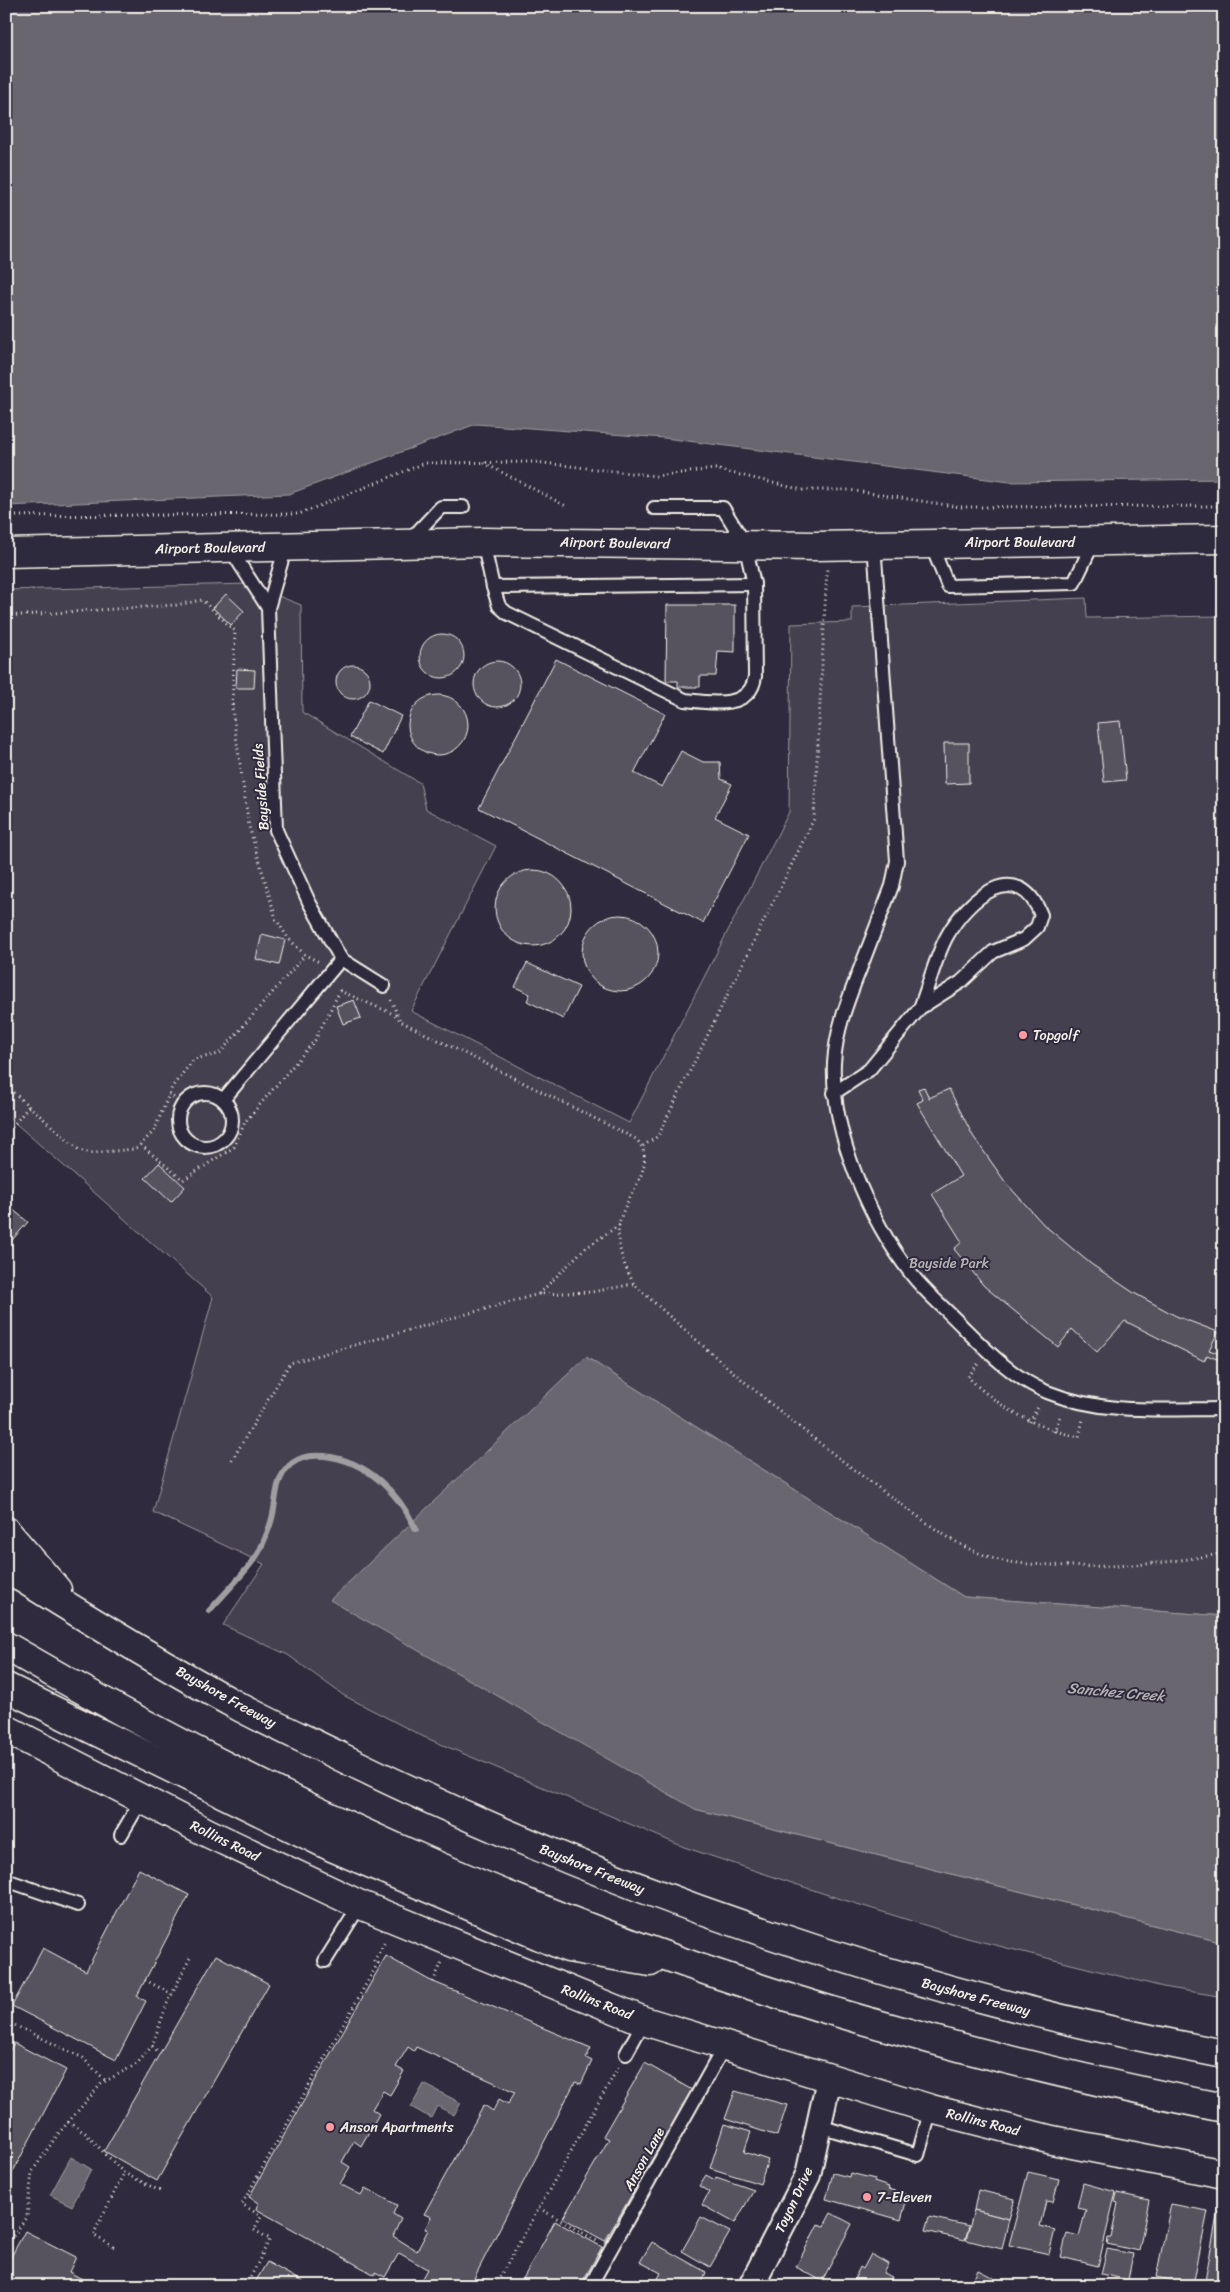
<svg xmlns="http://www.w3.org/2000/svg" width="1230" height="2292" font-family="Sriracha,sans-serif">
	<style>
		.green { fill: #454050; stroke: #9c989c }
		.water { fill: #6a6670; stroke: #a19ea0 }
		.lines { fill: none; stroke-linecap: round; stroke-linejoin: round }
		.stream { stroke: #a19ea0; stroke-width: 6 }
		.building { fill: #56525f; stroke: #f4f1e8; fill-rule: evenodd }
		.lane-casing { stroke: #f4f1e8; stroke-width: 16 }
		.street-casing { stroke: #f4f1e8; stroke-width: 28 }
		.secondary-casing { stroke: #f4f1e8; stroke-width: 31 }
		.highway-casing { stroke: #f4f1e8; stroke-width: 31 }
		.path { stroke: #f4f1e8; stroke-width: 3; stroke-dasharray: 1 4; stroke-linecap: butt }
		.lane { stroke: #2f2a3d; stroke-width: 12 }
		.street { stroke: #2f2a3d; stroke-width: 24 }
		.secondary { stroke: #2f2a3d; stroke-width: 28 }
		.highway { stroke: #2f2a3d; stroke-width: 28 }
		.poi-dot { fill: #ff9aa2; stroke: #2f2a3d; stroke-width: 2 }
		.labels { text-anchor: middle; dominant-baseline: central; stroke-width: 4; stroke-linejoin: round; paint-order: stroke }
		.street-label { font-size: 14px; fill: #f4f1e8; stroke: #2f2a3d }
		.poi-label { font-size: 14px; fill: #f4f1e8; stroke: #2f2a3d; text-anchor: start }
		.park-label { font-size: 14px; fill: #b7b3b3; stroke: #2f2a3d }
		.water-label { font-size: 15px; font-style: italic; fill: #b6b2b2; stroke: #2f2a3d }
	</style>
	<rect width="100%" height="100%" fill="#2f2a3d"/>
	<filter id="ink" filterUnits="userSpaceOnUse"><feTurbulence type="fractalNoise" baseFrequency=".02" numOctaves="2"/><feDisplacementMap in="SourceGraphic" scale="10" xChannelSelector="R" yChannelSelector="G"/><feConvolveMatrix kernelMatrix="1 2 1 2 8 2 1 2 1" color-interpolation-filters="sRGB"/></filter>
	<g filter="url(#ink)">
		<polygon class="green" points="248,584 301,605 302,712 420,783 426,809 496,846 411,1011 629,1123 789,812 791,624 852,622 852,607 1086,598 1087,618 1224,616 1224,1616 964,1597 586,1357 695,1809 1224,1943 1224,1997 1163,1987 963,1937 825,1894 684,1847 424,1737 343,1695 288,1655 223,1625 264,1564 153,1512 213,1297 6,1115 6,590"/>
		<g class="water">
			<polygon points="6,6 1224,6 1224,479 1010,482 664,438 476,424 289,494 6,506"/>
			<polygon points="586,1357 964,1597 1224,1616 1224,1943 695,1809 330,1600"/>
			<polygon points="424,2084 461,2103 454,2115 437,2106 431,2118 411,2107"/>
			<polygon points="71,2157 91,2169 72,2206 50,2195"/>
		</g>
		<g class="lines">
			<path class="stream" d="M209,1611C220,1598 255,1563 260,1550C265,1539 271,1525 273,1514C277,1496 275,1479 290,1465C301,1456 312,1455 325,1456C367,1461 398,1492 416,1529"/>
		</g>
		<g class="building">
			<polygon points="226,594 244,611 231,625 213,608"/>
			<polygon points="667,605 735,605 735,652 718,651 716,676 700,676 700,687 678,687 678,681 666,681"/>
			<circle cx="442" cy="656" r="22"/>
			<polygon points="556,659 665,714 634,773 662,787 681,751 703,762 720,762 721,779 732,784 715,817 749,834 703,923 479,808"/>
			<circle cx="497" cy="684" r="23"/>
			<circle cx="353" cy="682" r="17"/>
			<polygon points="237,669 255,670 254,688 236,688"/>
			<circle cx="438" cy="725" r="30"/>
			<polygon points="369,700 401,716 383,754 350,737"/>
			<polygon points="1120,721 1126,780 1104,782 1098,723"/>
			<polygon points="944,743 969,743 969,783 945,784"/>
			<circle cx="533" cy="908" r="38"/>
			<circle cx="620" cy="953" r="38"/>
			<polygon points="262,934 285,940 279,965 256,959"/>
			<polygon points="527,963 579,987 563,1019 527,1001 530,994 515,987"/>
			<polygon points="354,1000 361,1018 343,1024 336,1006"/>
			<polygon points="924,1087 929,1098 949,1089 973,1136 1006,1183 1044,1225 1091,1264 1134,1293 1176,1316 1218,1332 1209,1350 1221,1354 1219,1360 1207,1355 1204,1361 1125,1321 1097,1352 1072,1329 1058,1347 984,1286 954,1249 962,1242 932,1194 961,1176 917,1103 923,1100 918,1089"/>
			<polygon points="159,1163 185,1187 171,1202 145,1178"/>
			<polygon points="6,1204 28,1222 6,1247"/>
			<polygon points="139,1869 189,1895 137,1996 146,2001 116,2060 12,2006 43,1948 86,1971"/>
			<polygon points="216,1955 269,1984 157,2181 104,2151"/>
			<path d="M386,1956L429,1980L591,2048L586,2058L592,2061L581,2084L575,2082L470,2286H432L421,2280L427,2269L399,2253L385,2277L375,2272V2275L256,2209L258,2203L249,2197ZM408,2047L414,2051L416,2047L515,2092L508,2104L499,2099L493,2111L484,2105L424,2214L431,2217L425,2229L428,2230L417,2251L393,2236L401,2219L393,2214L397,2205L365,2188L361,2195L340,2184L350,2167L342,2162L354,2141L361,2146L379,2114L372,2109L383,2091L390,2095L404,2071L396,2067Z"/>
			<polygon points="14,2043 66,2070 6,2185 6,2056"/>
			<polygon points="645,2063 692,2090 605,2241 563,2218 609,2139 603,2136"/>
			<polygon points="735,2091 787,2105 777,2136 725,2119"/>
			<polygon points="724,2124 751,2132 744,2152 768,2160 760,2184 710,2168"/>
			<polygon points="1028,2172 1059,2179 1053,2202 1046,2201 1040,2226 1055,2230 1049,2254 1009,2245"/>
			<polygon points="833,2173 849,2177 850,2173 875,2179 874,2182 889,2187 888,2189 908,2195 901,2220 826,2199"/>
			<polygon points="706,2175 715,2180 716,2177 754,2190 735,2223 702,2205 709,2192 699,2186"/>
			<polygon points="1083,2183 1116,2192 1098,2266 1061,2257 1067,2233 1079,2236 1086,2210 1077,2208"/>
			<polygon points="978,2190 1015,2199 1009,2219 974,2210"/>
			<polygon points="1117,2193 1149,2200 1139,2251 1107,2244 1108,2238 1111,2238 1118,2203 1115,2202"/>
			<polygon points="1171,2204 1208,2211 1193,2285 1156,2277"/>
			<polygon points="974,2210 1009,2219 1002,2249 966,2240"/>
			<polygon points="1218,2211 1224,2213 1224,2286 1204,2286"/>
			<polygon points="831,2213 852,2224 822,2281 796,2267 818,2224 824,2226"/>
			<polygon points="701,2217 730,2232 710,2267 682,2251"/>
			<polygon points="929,2217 969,2226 965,2240 925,2231"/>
			<polygon points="555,2221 602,2247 580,2286 519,2286"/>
			<polygon points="25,2231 76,2257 69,2272 95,2286 6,2286 6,2266"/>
			<polygon points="652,2242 706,2272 701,2286 654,2286 661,2273 640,2262"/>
			<polygon points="1107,2249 1133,2254 1128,2280 1101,2274"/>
			<polygon points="871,2254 888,2264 883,2273 892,2277 887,2286 851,2286 860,2267 863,2269"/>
			<polygon points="267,2262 310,2286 253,2286"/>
			<polygon points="978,2270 994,2278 990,2286 970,2286"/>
		</g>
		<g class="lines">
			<g class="lane-casing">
				<g id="lane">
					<polyline points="408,542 441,507 463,507"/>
					<polyline points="483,542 493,587 754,584"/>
					<polyline points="930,542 948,586 1074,583 1094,541"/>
					<path d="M874,544L897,861L892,886C881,914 871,941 860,969C848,1000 836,1029 834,1063C831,1133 869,1220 912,1275C927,1294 947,1310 964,1328C988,1352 1015,1379 1047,1392C1104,1415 1164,1409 1224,1409"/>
					<polyline points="286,546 268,608 276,830 309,902 341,959 384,986"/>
					<polyline points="229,547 268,608"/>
					<path d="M493,587L499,606L507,613L685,700C711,703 751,710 755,676L754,584L745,544L723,508H654"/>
					<path d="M834,1093L869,1070L920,1008L961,982L993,952L1024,939L1037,927L1041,915C1018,856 967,899 947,936C935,958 929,985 920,1008"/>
					<circle cx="205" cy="1120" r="27"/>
					<polyline points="223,1100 341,959"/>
					<polyline points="121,1835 142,1799"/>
					<polyline points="6,1880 78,1905"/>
					<polyline points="325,1961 360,1905"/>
					<polyline points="626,2054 644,2021"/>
					<polyline points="819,2126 918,2155 931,2109"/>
					<polyline points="590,2286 724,2047"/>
				</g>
			</g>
			<g class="street-casing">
				<polyline id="street" points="751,2286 808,2175 829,2079"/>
			</g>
			<g class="secondary-casing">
				<g id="secondary">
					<polyline points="6,553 483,542 815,546 1224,539"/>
					<polyline points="6,1729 210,1834 356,1903 644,2021 931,2109 1052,2140 1224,2174"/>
				</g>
			</g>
			<g class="highway-casing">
				<g id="highway">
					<polyline points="6,1531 57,1590"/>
					<path d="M6,1568C81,1615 157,1662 234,1704C269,1723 305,1739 341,1757C621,1895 917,1995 1224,2054"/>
					<path d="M6,1646C284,1809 588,1944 898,2030C1005,2061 1114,2086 1224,2108"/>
					<polyline points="6,1687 334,1848 568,1948 650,1962"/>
				</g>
			</g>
			<g class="path">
				<polyline points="484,463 568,507"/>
				<polyline points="6,516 299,514 425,463 535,462 656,476 715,469 803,490 849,490 960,507 1224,506"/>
				<polyline points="6,616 176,605 202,600 235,631 232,708 249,826 276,919 288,938 305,955 319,962"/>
				<path d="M391,1000L400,1021L636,1139C661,1165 623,1197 619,1225C616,1246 624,1266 634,1284C716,1359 801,1432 891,1497C920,1517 950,1543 984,1555C1005,1564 1028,1564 1051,1565C1110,1569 1166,1564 1224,1553"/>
				<polyline points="6,1086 79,1150 91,1153 136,1149 154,1131 172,1087 194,1059 219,1054 305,955"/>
				<polyline points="169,1094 184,1105"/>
				<polyline points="12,1127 29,1106"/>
				<polyline points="141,1145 183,1180 234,1147 245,1122 315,1040 340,991 398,1016"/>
				<polyline points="643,1146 658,1136 814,819 827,568"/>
				<polyline points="619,1225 583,1250 539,1294 592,1292 634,1284"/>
				<path d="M978,1364L968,1377C999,1408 1036,1428 1079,1437L1083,1419"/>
				<polyline points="1030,1422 1039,1405"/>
				<polyline points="1054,1432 1061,1414"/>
				<polyline points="232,1460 290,1363 539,1294"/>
				<polyline points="145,1980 172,1994"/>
				<polyline points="433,1982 442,1962"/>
				<polyline points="6,2021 83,2058 106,2081"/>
				<polyline points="152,2046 160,2053"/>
				<polyline points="68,2122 85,2133 124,2173 162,2192"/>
				<polyline points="539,2208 597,2241"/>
				<polyline points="6,2243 15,2234 27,2216 32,2172 58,2134 102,2083 137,2064 152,2046 167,2004 190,1958"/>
				<polyline points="114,2247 93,2235 124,2173"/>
				<polyline points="246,2286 270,2239 254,2230 261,2216 242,2204 378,1963 374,1961 386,1940"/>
				<polyline points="495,2286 619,2066"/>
			</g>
			<use href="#lane" class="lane"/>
			<use href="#street" class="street"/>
			<use href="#secondary" class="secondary"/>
			<use href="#highway" class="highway"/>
		</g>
	</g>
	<g class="poi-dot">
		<circle cx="1023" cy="1035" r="5"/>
		<circle cx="330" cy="2127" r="5"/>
		<circle cx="867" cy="2197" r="5"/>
	</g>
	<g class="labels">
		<g class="street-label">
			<text x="1020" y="542">Airport Boulevard</text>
			<text transform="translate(615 543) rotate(1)">Airport Boulevard</text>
			<text transform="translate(210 548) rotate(-1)">Airport Boulevard</text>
			<text transform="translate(261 787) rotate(-94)">Bayside Fields</text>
			<text transform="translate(226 1697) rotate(29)">Bayshore Freeway</text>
			<text transform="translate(225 1841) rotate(26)">Rollins Road</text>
			<text transform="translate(592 1869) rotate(22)">Bayshore Freeway</text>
			<text transform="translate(976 1997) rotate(15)">Bayshore Freeway</text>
			<text transform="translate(597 2002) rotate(21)">Rollins Road</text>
			<text transform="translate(983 2122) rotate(14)">Rollins Road</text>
			<text transform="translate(644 2159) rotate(-61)">Anson Lane</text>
			<text transform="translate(794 2200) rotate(-65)">Toyon Drive</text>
		</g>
		<g class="poi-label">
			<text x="1033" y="1035">Topgolf</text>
			<text x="340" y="2127">Anson Apartments</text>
			<text x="877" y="2197">7-Eleven</text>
		</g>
		<g class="park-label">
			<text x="949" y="1263">Bayside Park</text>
		</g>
		<g class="water-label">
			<text transform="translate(1116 1692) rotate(5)">Sanchez Creek</text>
		</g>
	</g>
	<rect width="1230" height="2292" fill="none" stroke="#2f2a3d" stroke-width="25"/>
	<rect x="12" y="12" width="1205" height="2267" fill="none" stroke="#f4f1e8" stroke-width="2" filter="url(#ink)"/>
</svg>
